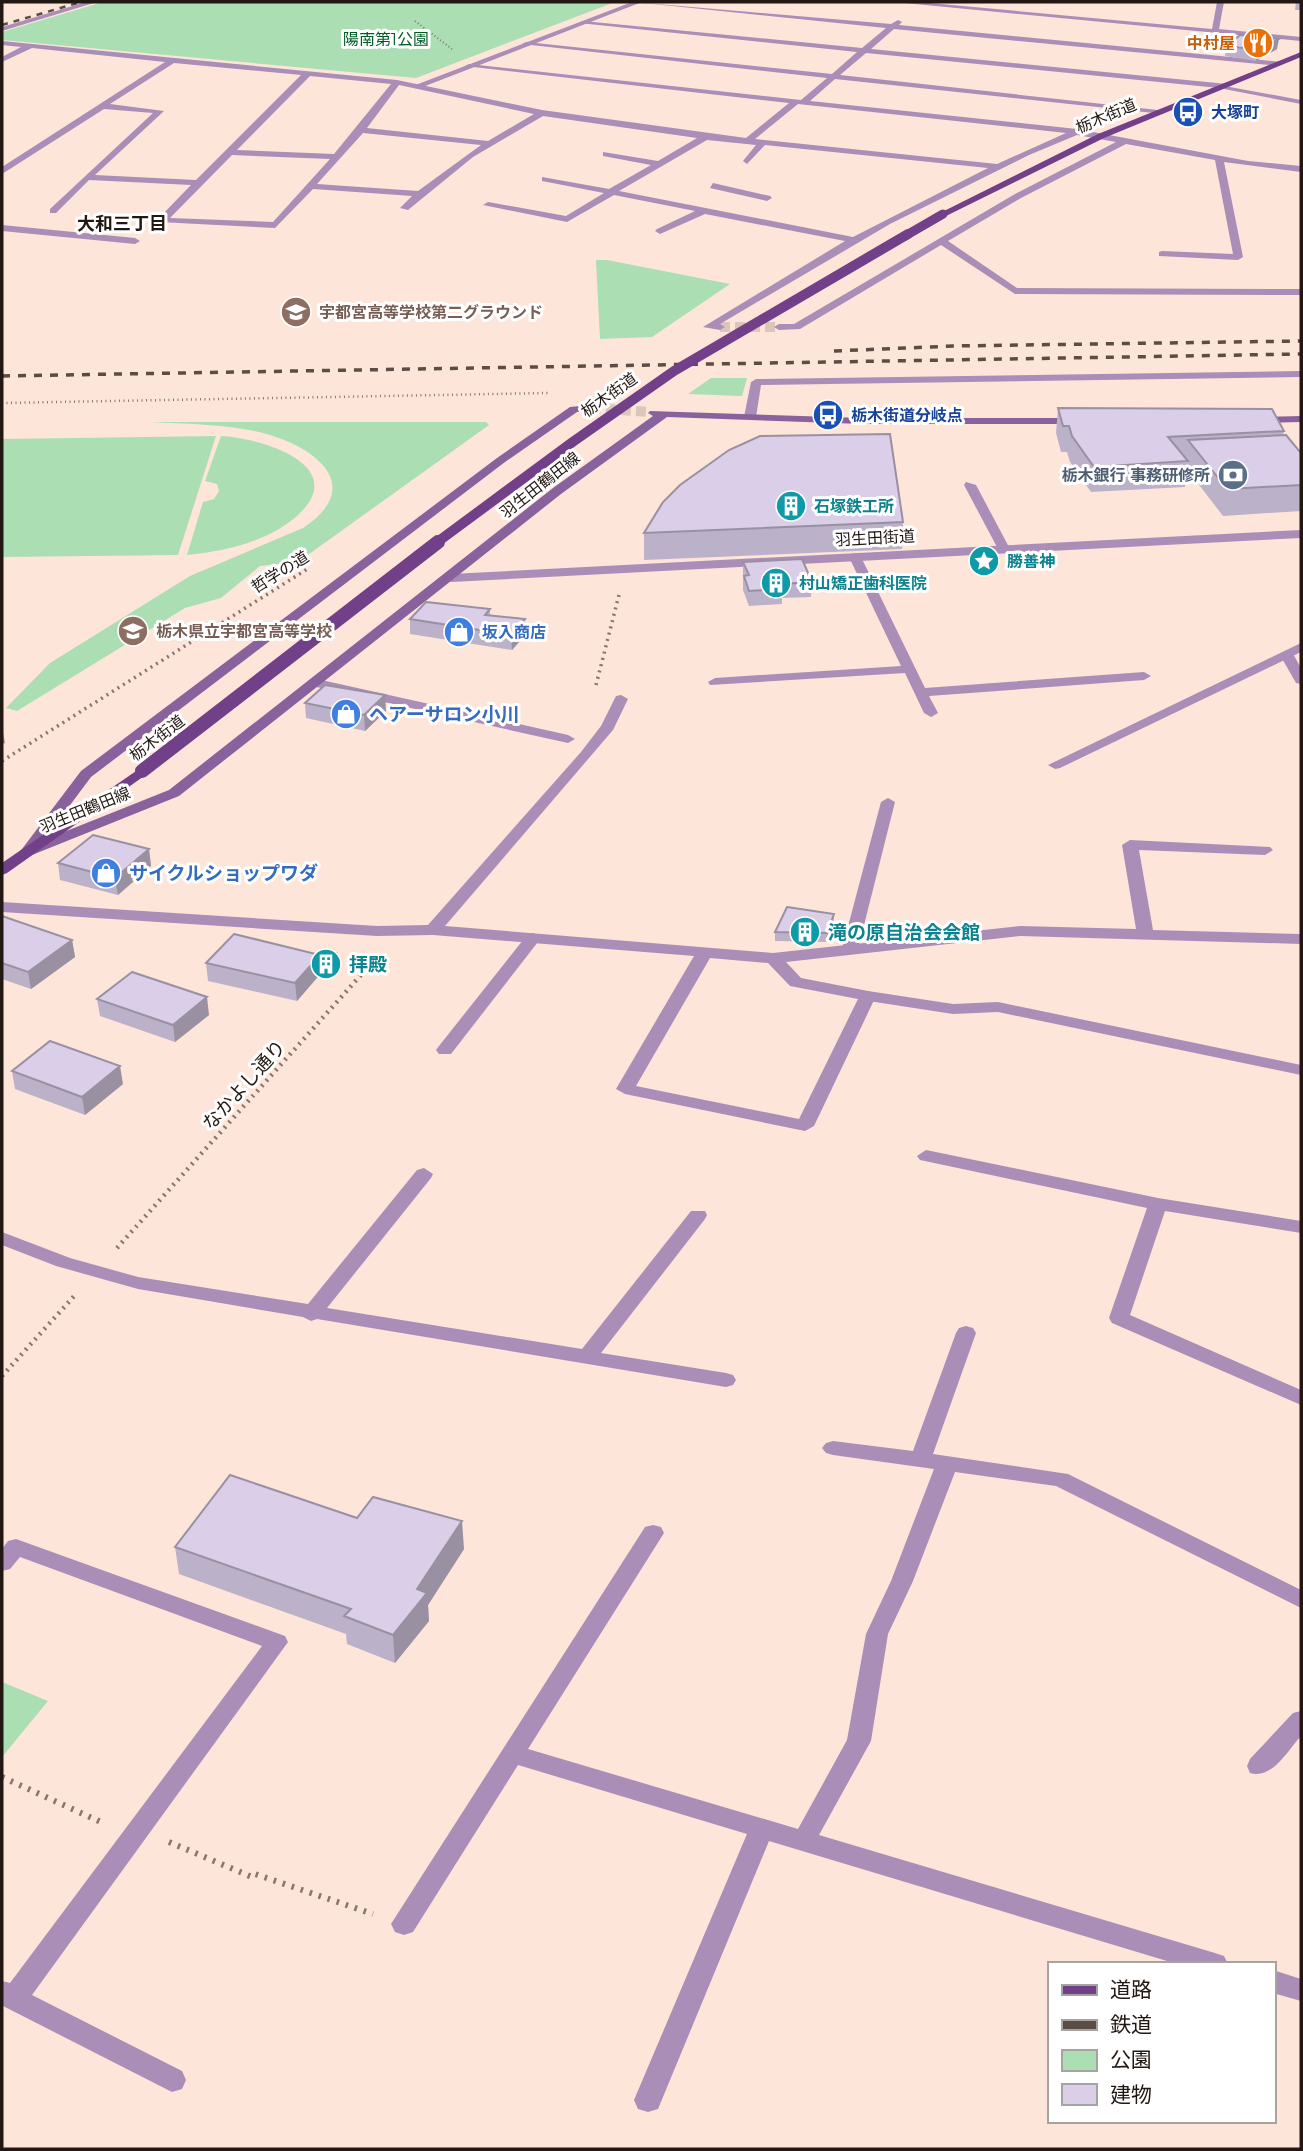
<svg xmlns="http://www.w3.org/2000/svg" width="1303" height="2151" font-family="Montserrat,'Noto Sans JP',sans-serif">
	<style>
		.green { fill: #acdeb4 }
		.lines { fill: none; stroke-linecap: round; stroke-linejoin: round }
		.minor-tunnel { stroke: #dcc6bb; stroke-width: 10; stroke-dasharray: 10 5; stroke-linecap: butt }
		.secondary-tunnel { stroke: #dcc6bb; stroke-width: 10; stroke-dasharray: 10 5; stroke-linecap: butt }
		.path-far4 { stroke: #86766d; stroke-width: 2; stroke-dasharray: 1 2.5; stroke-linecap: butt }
		.path-far3 { stroke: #86766d; stroke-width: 2.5; stroke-dasharray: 1 3.5; stroke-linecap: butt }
		.path-far2 { stroke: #86766d; stroke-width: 3.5; stroke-dasharray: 2 4.5; stroke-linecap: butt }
		.path-far1 { stroke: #86766d; stroke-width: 4.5; stroke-dasharray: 2 5; stroke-linecap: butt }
		.path { stroke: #86766d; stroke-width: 6; stroke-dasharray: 2.5 7; stroke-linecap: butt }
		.service { fill: #aa8eb7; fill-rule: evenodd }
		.minor { fill: #aa8eb7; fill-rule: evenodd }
		.tertiary { fill: #aa8eb7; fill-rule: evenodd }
		.secondary { fill: #89619c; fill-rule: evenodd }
		.primary { fill: #724088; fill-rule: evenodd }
		.rail-far1 { stroke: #5a4d46; stroke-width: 2.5; stroke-dasharray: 6 6; stroke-linecap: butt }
		.rail { stroke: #5a4d46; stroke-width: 3.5; stroke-dasharray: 8 8; stroke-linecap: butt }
		.primary-bridge-far2 { stroke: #724088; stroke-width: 9 }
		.primary-bridge-far1 { stroke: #724088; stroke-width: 10 }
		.primary-bridge { stroke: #724088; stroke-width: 14 }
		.wall { fill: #bbb1c8 }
		.shaded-wall { fill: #9990a2 }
		.building { fill: #dacee8; stroke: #9990a2; stroke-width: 2 }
		.labels { text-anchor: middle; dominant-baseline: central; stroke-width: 6; stroke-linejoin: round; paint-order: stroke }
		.far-park-label { font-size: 16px; fill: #005b24; stroke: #fff }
		.far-food-label { font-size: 16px; font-weight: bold; fill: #c56008; stroke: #fff; text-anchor: end }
		.far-transit-label { font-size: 16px; font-weight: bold; fill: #164399; stroke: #fff; text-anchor: start }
		.far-street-label { font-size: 16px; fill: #221813; stroke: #fff }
		.far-education-label { font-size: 16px; font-weight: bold; fill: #785e54; stroke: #fff; text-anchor: start }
		.far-service-label { font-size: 16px; font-weight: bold; fill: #4e5e75; stroke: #fff; text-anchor: end }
		.far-culture-label { font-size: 16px; font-weight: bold; fill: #0d838f; stroke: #fff; text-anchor: start }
		.far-shop-label { font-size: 16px; font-weight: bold; fill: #366cbe; stroke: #fff; text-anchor: start }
		.far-neighbourhood-label { font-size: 18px; font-weight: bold; fill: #221813; stroke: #fff }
		.shop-label { font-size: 19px; font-weight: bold; fill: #366cbe; stroke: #fff; text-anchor: start }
		.culture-label { font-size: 19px; font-weight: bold; fill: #0d838f; stroke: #fff; text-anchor: start }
		.street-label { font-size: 19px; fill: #221813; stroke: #fff }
	</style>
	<rect width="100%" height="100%" fill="#fde5d9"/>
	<g class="green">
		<polygon points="103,2 615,2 416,78 2,40 2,32"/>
		<polygon points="596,260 607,260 730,284 652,337 600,339"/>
		<polygon points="711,378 747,378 742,396 688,394"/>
		<path d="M151,422H486L489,425L298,562L260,566L221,598L185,608L17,711L6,708L50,663L190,576L303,528C369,484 311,444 259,432C224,424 187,424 151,422Z"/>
		<polygon points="216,436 178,555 2,557 2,439"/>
		<path d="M221,436C254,437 348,462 302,511C273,541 226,551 187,555L203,502L214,499L219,491L217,484L205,481Z"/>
		<polygon points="2,1682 48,1701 2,1757"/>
	</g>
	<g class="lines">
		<polyline class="minor-tunnel" points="720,327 779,327"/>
		<polyline class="secondary-tunnel" points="591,408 651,412"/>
		<polyline class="path-far4" points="415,21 452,49"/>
		<polyline class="path-far3" points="2,403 548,393"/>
		<g class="path-far2">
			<polyline points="596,685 619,595"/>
			<polyline points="2,761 309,568"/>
		</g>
		<g class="path-far1">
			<polyline points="117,1248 377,957"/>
			<polyline points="2,1376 76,1294"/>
		</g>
		<g class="path">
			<polyline points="2,1777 103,1823"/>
			<polyline points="169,1842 252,1877 255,1874 373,1914"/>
		</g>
		<g class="service">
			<polygon points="855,553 861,557 925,688 1144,672 1151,676 1144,680 929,696 938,713 931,717 924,713 905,673 710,685 708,682 715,678 901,666 849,557"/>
			<polygon points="1301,643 1301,652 1060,768 1055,769 1048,765"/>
			<polygon points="317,679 568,735 575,739 568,743 312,686 312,680"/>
			<polygon points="888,798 895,802 858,949 856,952 844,952 842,949 881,802"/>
			<polygon points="533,933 541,938 451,1054 439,1054 436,1050 439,1046 527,935"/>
			<polygon points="868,991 953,1004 998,1002 1301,1065 1301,1075 998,1012 953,1014 862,1000 860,996 862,992"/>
			<polygon points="926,1150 1158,1198 1301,1221 1301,1233 1165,1211 1130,1315 1301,1390 1301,1405 1112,1323 1109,1318 1147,1208 920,1160 917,1156"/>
			<polygon points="424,1168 433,1174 431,1178 327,1308 582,1349 691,1211 705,1211 707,1215 705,1219 601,1353 726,1373 733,1375 736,1380 733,1385 726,1387 317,1319 311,1321 303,1317 138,1289 56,1266 2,1245 2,1232 70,1258 138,1277 308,1304 417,1170"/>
			<polygon points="966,1326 973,1328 976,1333 933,1454 1068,1474 1301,1590 1301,1608 1056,1486 955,1472 913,1581 888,1634 871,1741 819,1835 1215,1953 1224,1956 1228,1964 1177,1964 769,1841 658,2109 648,2112 638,2109 634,2100 747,1834 518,1765 413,1932 404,1935 395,1932 391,1924 645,1527 653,1525 661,1527 664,1533 528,1749 798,1829 847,1740 866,1634 891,1581 934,1469 833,1455 826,1453 822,1448 826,1443 833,1441 913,1451 956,1333 959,1328"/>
			<path d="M1301,1711V1736C1288,1750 1272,1780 1250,1773L1247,1766L1250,1759L1293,1713Z"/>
			<polygon points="1273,1970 1301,1979 1301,2001 1273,1993"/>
		</g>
		<g class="minor">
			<polygon points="86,2 97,2 2,31 2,27"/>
			<path d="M634,2L891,24L898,20L902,22L899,25L1282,62L1279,66L894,29L871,49L1227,84L1230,87L1301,100V104L1219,88L866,53L840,75L1167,111L1163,114L835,79L810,101L1077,129L1248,161L1301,166V172L1224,162L1243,257L1238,260L1159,256V252L1162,251L1233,254L1215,160L1126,144L1021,198L948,241L1017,288L1301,289V295L1015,294L941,245L800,329L779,330L774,327L779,324H794L1015,194L1116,142L1077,135L1029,155L890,224L720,324L725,327L720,330L703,327L845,241L705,214L660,234L655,231L657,229L695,211L614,195L567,222L483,205L488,202L566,216L604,193L542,181V177L609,189L651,165L603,156V152L658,161L697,138L543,116L473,157L408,210L400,208L412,196L313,189L275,228L159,222V218L191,185L89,180L56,213H50V209L153,113L104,109L2,174V167L165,62L32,48L2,62V57L21,47L2,45V41L397,80L542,110L746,138L789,103L465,66L469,64L801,100L827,78L522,44L526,42L832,74L857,52L579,23L583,21L862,48L886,28ZM174,63L301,75L196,180L95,175L164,111L110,104ZM310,76L391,84L334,154L237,150ZM399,85L534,114L488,141L367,128ZM798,104L1066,133L997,164L755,139ZM363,133L481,145L418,191L317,184ZM707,140L756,145L743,161L747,164L765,145L988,168L853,237L619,191ZM232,155L330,159L273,222L170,218Z"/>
			<polygon points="894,2 919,2 1212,29 1217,2 1224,2 1219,29 1301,37 1301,41"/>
			<polygon points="713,183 770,196 772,198 767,201 710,188"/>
			<polygon points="2,225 135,238 140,241 135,244 2,231"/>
			<polygon points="1301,371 1301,377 761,385 756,417 750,420 744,417 751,382 756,379"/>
			<polygon points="966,482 976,485 1010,549 1008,552 998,549 964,485"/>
			<polygon points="1287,651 1292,652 1301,668 1301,684 1296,683 1280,655"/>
			<path d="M621,695L628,699L613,730L445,926L773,953L1020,926L1136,929L1122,845L1130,840L1270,847L1273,850L1265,855L1139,850L1153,930L1301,934V944L1020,936L786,962L801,978L868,991L876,996L814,1126L805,1131L625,1094L616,1089L694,956L433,935L377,936L2,912V902L377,926L428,925L581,752L601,726L616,696ZM710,958L768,963L790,986L858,999L799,1119L636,1086Z"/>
			<polygon points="16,1539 285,1636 288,1642 32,1995 182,2071 186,2080 182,2089 172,2092 5,2007 2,2005 2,1981 10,1983 262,1646 20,1557 10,1569 2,1571 2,1549 8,1541"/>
		</g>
		<g class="tertiary">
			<polygon points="632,2 642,2 420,88 413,86"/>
			<polygon points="1301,530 1301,538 451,582 445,578 451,574"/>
		</g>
		<g class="secondary">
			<polygon points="591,405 597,408 595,410 577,412 505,462 91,777 44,840 169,790 553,488 653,416 648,413 650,411 863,418 1081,418 1087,421 1081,424 863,424 667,417 561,494 179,796 32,855 22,855 19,852 22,849 81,771 497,458 570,407"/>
			<polygon points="1301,416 1301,422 1256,423 1250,420 1256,417"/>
		</g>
		<g class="primary">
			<polygon points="1301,52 1301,57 1104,138 946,216 938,214 1098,134"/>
			<polygon points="142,767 149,771 147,774 7,873 2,875 2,863"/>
		</g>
		<polyline class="rail-far1" points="2,25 81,2"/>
		<g class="rail">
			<polyline points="834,351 953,346 1301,341"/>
			<polyline points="2,376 1301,354"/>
		</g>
		<polyline class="primary-bridge-far2" points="905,236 943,214"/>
		<polyline class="primary-bridge-far1" points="436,543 574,441 674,371 908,234"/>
		<polyline class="primary-bridge" points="142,771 438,542"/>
	</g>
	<g class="wall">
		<polygon points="1296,2 1301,2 1301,10 1295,10"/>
		<polygon points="1227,46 1277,49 1256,61 1225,56"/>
		<polygon points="1058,408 1284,431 1283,436 1301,453 1301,511 1223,516 1187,469 1185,487 1091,492 1070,462 1067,452 1061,452 1056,433"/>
		<polygon points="903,522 902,549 644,560 644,533"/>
		<polygon points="743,562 812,582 811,597 782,598 782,604 749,606 743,590"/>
		<polygon points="490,609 490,615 526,634 512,650 410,634 410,619"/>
		<polygon points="305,703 386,711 365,731 306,718"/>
		<polygon points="149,849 151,866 118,895 60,880 58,863"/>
		<polygon points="834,914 833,923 826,942 775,941 775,932"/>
		<polygon points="2,916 72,940 75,957 31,989 2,979"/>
		<polygon points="234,934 337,962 329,970 322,969 322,972 297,1001 208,981 206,963"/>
		<polygon points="97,999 209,1015 175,1042 100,1016"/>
		<polygon points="12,1071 123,1084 85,1115 15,1089"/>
		<polygon points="357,1518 464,1549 428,1605 429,1621 395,1663 347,1644 346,1634 179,1574 175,1547"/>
	</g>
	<g class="shaded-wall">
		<polygon points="1279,39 1277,49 1256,61 1258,50"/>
		<polygon points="525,619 526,634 512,650 511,635"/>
		<polygon points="385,695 386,711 365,731 364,715"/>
		<polygon points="2,727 5,743 2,744"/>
		<polygon points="149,849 151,866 118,895 115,878"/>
		<polygon points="834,914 833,923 826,942 827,933"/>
		<polygon points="72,940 75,957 31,989 28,972"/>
		<polygon points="336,953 337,962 329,970 328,962"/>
		<polygon points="320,955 322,972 297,1001 295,983"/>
		<polygon points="207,997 209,1015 175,1042 173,1025"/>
		<polygon points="120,1066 123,1084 85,1115 82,1097"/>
		<polygon points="462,1521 464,1549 428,1605 429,1621 395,1663 393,1635 417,1589"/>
	</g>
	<g class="building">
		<polygon points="1240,35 1279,39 1258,50 1227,46"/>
		<polygon points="1058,408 1272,409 1284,431 1168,437 1188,461 1094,467 1072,436 1069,426 1063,426"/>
		<polygon points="890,434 903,522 644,533 663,502 680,485 729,450 760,436"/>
		<polygon points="1286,435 1301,453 1301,485 1227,489 1188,440"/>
		<polygon points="802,559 812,582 780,584 782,589 749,591 744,576 749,575 743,562"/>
		<polygon points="426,602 490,609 485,615 525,619 511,635 410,619"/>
		<polygon points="325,685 385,695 364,715 305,703"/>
		<polygon points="93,835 149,849 115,878 58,863"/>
		<polygon points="787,907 834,914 827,933 775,932"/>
		<polygon points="2,916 72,940 28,972 2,963"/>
		<polygon points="234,934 320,955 295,983 206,963"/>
		<polygon points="322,950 336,953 328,962 321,960 320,955 319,954"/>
		<polygon points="132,972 207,997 173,1025 97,999"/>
		<polygon points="50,1041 120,1066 82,1097 12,1071"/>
		<polygon points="230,1475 357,1518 373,1497 462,1521 417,1589 427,1593 393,1635 344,1616 351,1609 175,1547"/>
	</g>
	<defs>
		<g id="restaurant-disc" transform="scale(1.575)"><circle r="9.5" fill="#e8710a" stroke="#fff"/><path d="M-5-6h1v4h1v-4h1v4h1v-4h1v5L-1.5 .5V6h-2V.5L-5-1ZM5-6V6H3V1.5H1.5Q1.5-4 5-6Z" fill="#fff"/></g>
		<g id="bus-disc" transform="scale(1.575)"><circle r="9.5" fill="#1a4fb4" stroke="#fff"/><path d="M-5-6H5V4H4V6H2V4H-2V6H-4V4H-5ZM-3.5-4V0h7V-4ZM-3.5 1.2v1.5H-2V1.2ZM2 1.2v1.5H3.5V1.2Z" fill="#fff"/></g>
		<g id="school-disc" transform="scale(1.575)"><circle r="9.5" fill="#8d6e63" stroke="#fff"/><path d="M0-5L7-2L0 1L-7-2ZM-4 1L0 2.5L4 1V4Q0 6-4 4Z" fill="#fff"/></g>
		<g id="bank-disc" transform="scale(1.575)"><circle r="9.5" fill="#5c6f8a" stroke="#fff"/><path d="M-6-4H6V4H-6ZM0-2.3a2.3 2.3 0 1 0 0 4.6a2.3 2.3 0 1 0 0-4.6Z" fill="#fff"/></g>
		<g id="building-disc" transform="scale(1.575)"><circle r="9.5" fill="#0f9aa8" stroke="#fff"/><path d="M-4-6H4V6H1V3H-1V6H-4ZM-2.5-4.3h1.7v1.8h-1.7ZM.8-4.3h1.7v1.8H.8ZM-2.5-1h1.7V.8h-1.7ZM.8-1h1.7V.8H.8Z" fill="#fff"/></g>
		<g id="sight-disc" transform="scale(1.575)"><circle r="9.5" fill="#0f9aa8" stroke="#fff"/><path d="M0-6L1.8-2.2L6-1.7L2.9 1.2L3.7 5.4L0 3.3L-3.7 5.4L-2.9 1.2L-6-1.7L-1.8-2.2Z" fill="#fff"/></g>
		<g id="shop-disc" transform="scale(1.575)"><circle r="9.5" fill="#3f7fe0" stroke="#fff"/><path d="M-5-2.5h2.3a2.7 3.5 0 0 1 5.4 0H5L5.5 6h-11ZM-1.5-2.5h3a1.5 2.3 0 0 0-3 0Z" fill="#fff"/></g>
	</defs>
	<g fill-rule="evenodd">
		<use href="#restaurant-disc" x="1258" y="43"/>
		<use href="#bus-disc" x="1188" y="112"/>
		<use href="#school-disc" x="296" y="312"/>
		<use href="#bus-disc" x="828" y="415"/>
		<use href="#bank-disc" x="1233" y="475"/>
		<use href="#building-disc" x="791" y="506"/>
		<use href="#sight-disc" x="984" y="561"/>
		<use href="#building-disc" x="776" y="583"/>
		<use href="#school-disc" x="133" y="631"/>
		<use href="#shop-disc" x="459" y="632"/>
		<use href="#shop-disc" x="346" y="714"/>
		<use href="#shop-disc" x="106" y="873"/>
		<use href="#building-disc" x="805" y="932"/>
		<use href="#building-disc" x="326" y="964"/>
	</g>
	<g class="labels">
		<g class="far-park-label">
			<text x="386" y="39">陽南第1公園</text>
		</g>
		<g class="far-food-label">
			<text x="1235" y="43">中村屋</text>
		</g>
		<g class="far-transit-label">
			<text x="1211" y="112">大塚町</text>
			<text x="851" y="415">栃木街道分岐点</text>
		</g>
		<g class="far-street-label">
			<text transform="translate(1106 116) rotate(-23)">栃木街道</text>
			<text transform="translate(609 395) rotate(-35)">栃木街道</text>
			<text transform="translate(540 485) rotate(-38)">羽生田鶴田線</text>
			<text transform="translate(875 538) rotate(-3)">羽生田街道</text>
			<text transform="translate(280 572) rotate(-32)">哲学の道</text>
			<text transform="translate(157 738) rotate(-37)">栃木街道</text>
			<text transform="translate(85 810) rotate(-22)">羽生田鶴田線</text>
		</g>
		<g class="far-education-label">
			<text x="319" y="312">宇都宮高等学校第二グラウンド</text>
			<text x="156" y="631">栃木県立宇都宮高等学校</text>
		</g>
		<g class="far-service-label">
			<text x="1210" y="475">栃木銀行 事務研修所</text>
		</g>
		<g class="far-culture-label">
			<text x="814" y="506">石塚鉄工所</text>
			<text x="1007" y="561">勝善神</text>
			<text x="799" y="583">村山矯正歯科医院</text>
		</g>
		<g class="far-shop-label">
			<text x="482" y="632">坂入商店</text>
		</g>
		<g class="far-neighbourhood-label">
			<text x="122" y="224">大和三丁目</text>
		</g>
		<g class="shop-label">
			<text x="369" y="714">ヘアーサロン小川</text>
			<text x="129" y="873">サイクルショップワダ</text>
		</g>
		<g class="culture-label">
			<text x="828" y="932">滝の原自治会会館</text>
			<text x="349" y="964">拝殿</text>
		</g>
		<g class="street-label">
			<text transform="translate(244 1085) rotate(-48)">なかよし通り</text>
		</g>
	</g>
	<rect width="1303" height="2151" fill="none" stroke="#221813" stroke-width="7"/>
	<rect x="1048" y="1962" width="228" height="161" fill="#ffffff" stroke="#a7a3a1" stroke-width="2"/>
	<rect x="1062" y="1985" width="35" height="10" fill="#724088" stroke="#a7a3a1" stroke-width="2"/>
	<text x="1110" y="1997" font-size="21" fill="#221813">道路</text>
	<rect x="1062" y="2020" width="35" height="10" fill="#5a4d46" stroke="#a7a3a1" stroke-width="2"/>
	<text x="1110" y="2032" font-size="21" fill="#221813">鉄道</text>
	<rect x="1062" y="2050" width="35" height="21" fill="#acdeb4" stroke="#a7a3a1" stroke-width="2"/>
	<text x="1110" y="2067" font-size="21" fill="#221813">公園</text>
	<rect x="1062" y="2084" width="35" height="21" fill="#dacee8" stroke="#a7a3a1" stroke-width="2"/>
	<text x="1110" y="2102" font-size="21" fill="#221813">建物</text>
</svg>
